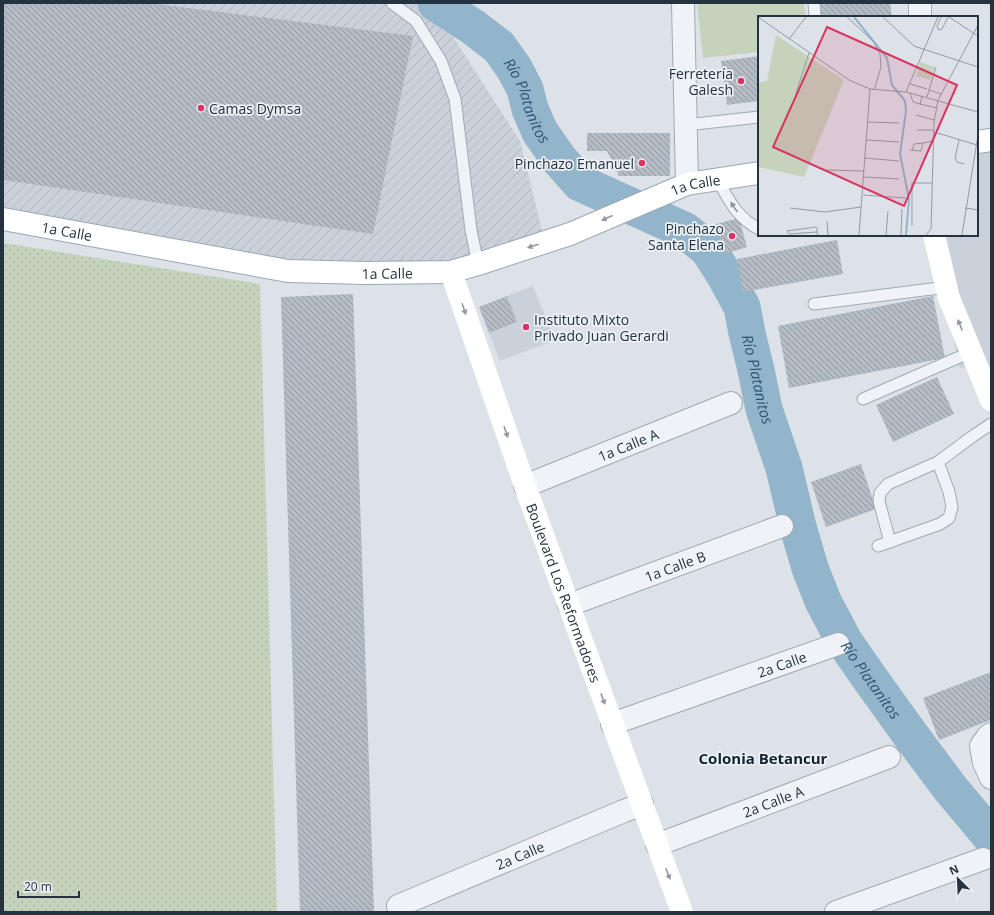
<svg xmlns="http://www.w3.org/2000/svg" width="994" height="915" font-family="'Open Sans',sans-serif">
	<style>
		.built { fill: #cad1da }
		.industrial { fill: url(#industrial-furrows) }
		.green { fill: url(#green-dots) }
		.pitch { fill: #c5d2bc }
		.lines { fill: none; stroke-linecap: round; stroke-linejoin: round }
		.river { stroke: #93b5cb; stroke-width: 37 }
		.building { fill: url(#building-back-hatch) }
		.service-casing { stroke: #a1aab2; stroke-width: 13 }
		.minor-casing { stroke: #a1aab2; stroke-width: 24 }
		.primary-casing { stroke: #9aa8b4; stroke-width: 24 }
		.service { stroke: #eff2f6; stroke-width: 11 }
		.minor { stroke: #eff2f6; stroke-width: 22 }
		.secondary { stroke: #fff; stroke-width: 22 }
		.primary { stroke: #fff; stroke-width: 22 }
		.oneway { fill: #8a929a }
		.oneway2 { fill: #92989f }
		.poi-dot { fill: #d93462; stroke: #ebf1f5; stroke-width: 1.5 }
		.labels { text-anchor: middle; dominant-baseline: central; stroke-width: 3.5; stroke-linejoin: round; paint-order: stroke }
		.poi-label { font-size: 14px; fill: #25323f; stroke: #ebf1f5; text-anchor: end }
		.street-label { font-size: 14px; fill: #25323f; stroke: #ebf1f5 }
		.water-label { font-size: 15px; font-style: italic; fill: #2b5676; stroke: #ebf1f5 }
		.neighbourhood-label { font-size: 15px; font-weight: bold; fill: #172230; stroke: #ebf1f5 }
		.inset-river { fill: none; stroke: #93b5cb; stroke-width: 2 }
		.inset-road { fill: none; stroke: #939ca4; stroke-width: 1 }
		.view { fill: #d93462; fill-opacity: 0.15; stroke: #d93462; stroke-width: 2 }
		.inset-edge { fill: none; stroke: #25323f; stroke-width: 2 }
	</style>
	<defs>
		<pattern id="industrial-furrows" width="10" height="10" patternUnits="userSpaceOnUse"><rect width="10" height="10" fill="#cad1da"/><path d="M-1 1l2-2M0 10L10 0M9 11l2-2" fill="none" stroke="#adb4bc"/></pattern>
		<pattern id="green-dots" width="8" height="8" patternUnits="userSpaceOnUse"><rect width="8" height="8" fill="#c5d2bc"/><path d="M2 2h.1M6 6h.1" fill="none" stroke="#a9b5a3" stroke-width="1.8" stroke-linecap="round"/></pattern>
		<pattern id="building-back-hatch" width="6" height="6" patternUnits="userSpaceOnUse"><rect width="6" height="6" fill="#b3bcc5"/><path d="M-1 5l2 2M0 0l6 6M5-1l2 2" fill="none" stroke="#9199a1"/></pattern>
	</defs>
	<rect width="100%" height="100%" fill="#dce2e8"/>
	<g class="built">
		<polygon points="991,150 991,364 959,368 936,235 977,235 977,151"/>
		<polygon points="533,286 555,340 500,361 489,333 517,322 507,296"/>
	</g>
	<polygon class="industrial" points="3,3 428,3 433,6 520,141 546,247 424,265 292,260 208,245 3,212"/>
	<polygon class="green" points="3,243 260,284 277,912 3,912"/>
	<polygon class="pitch" points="697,3 804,3 806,17 759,17 759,52 703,58"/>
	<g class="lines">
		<path class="river" id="s1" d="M436,3L473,27L499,47L514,68L525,89L530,109L540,132L559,159L580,183L684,230L708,249L724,274L742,307L747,333L756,370L764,409L784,468L798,527L810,568L823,601L844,641L871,680L912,737L950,788L991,837"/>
	</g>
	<g class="building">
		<polygon points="3,3 148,3 413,36 373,234 3,180"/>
		<polygon points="819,3 890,3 892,17 821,17"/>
		<polygon points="759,56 759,101 727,105 721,61"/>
		<polygon points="587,133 670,133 670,176 619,176 607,151 587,151"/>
		<polygon points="739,218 747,247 725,254 716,224"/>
		<polygon points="837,240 843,274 743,292 737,259"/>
		<polygon points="353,294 374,912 300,912 281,297"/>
		<polygon points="507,296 517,322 489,333 479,307"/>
		<polygon points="933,296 945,358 789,388 778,326"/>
		<polygon points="937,377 954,414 893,442 876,405"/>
		<polygon points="861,464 876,509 826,527 811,482"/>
		<polygon points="991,672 991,720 939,740 923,698"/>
	</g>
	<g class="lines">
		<g class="service-casing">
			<g id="service">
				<polyline points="392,3 416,21 441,61 455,99 471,230 478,264"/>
				<polyline points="814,3 815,17"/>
				<polyline points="686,125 759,117"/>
				<path d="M717,179C729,200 736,217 759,229"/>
				<polyline points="814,304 947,287"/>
				<polyline points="863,399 971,352"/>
				<polyline points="890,542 879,501 880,493 888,484 938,462"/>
				<polyline points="878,546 940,524 949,518 952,507 949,492 938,462 973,436 991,424"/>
			</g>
		</g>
		<g class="minor-casing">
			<g id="minor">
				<polyline points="683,3 687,184"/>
				<polyline points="920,17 920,3"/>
				<path id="s2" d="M525,486L731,403"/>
				<path id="s3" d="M569,605L782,526"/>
				<path id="s4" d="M612,724L838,644"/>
				<polyline points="991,734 988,736 981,746 984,763 991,778"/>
				<path id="s5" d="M657,845L889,757"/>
				<path id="s6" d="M398,906L624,811L642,804"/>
				<polyline points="836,912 983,859"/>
			</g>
		</g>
		<g class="primary-casing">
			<g id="primary">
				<polyline points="977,142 991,140"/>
				<path id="s8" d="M3,219L288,271L365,273L451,272L478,264L570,234L687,184L759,173"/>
			</g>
		</g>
		<use href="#service" class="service"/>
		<use href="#minor" class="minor"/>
		<g class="secondary">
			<polyline points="934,235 949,298 991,400"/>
			<path id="s7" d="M451,272L525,486L642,804L682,912"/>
		</g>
		<use href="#primary" class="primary"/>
	</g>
	<defs><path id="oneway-solid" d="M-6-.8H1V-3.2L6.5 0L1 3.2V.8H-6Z"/></defs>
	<use class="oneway" href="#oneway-solid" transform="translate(734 207) rotate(-124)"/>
	<g class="oneway2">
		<use href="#oneway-solid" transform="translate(607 218) rotate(156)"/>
		<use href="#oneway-solid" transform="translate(533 246) rotate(162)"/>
		<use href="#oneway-solid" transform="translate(464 309) rotate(71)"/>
		<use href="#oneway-solid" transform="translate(960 325) rotate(-112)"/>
		<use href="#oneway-solid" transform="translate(506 432) rotate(71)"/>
		<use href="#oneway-solid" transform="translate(603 699) rotate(70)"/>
		<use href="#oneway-solid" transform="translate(668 874) rotate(69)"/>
	</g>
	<g class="poi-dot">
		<circle cx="741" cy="81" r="4"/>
		<circle cx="201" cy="108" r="4"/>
		<circle cx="642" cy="163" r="4"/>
		<circle cx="732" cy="236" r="4"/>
		<circle cx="526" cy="327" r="4"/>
	</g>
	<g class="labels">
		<g class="poi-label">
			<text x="733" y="73">Ferretería<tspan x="733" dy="16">Galesh</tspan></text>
			<text x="209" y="108" text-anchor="start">Camas Dymsa</text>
			<text x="634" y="163">Pinchazo Emanuel</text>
			<text x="724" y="228">Pinchazo<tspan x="724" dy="16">Santa Elena</tspan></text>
			<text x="534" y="319" text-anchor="start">Instituto Mixto<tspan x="534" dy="16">Privado Juan Gerardi</tspan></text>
		</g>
		<g class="street-label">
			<text stroke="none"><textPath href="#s8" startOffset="713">1a Calle</textPath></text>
			<text stroke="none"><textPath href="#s8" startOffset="65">1a Calle</textPath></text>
			<text stroke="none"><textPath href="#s8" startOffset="389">1a Calle</textPath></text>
			<text stroke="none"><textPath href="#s2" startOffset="111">1a Calle A</textPath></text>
			<text stroke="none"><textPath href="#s3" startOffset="113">1a Calle B</textPath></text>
			<text stroke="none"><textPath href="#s7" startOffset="340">Boulevard Los Reformadores</textPath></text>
			<text stroke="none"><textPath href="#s4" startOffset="180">2a Calle</textPath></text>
			<text stroke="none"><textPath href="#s5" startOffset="124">2a Calle A</textPath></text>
			<text stroke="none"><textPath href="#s6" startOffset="132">2a Calle</textPath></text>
		</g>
		<g class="water-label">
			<text stroke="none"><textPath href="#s1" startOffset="138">Río Platanitos</textPath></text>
			<text stroke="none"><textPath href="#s1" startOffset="523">Río Platanitos</textPath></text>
			<text stroke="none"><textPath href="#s1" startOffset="847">Río Platanitos</textPath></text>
		</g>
		<g class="neighbourhood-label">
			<text x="763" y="758">Colonia Betancur</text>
		</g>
	</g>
	<g transform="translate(758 16)">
		<rect width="220" height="220" fill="#dce2e8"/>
		<path d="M18,19L86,64L46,161L0,151V67L9,65Z" fill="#c5d2bc"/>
		<path d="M162,46L177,51L172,64L158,60Z" fill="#c5d2bc"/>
		<path class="inset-river" d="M96,1L129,42L134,69L147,85L148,95L142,138L151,183L148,219"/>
		<path class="inset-road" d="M0,1L91,64L112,73L148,76L220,96M89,1L115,25L122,38L123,51L116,74M125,1L156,30L220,51M183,1L179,10L181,14L184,13L190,1M191,1L220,20M31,23L48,1M152,68L169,73M171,74L183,78M148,76L180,1M38,77L51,37M152,77L155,86L162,88M164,80L162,88L179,92M169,81L178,51M180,84L220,9M158,99L176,104M109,106L141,107M159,114H176M176,116L219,129M108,124L141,126M201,124L197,142L199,146L206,148M152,134L163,135L165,127L175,125M154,135L156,128L165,127M107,142L141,145M68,154L106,155M106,161L141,163M105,179L148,182M32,192L67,196L103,191M207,192L220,194M69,205L70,219M154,210V167H174M59,216L31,218L29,215L58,211L59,212V216L60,219M101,219L112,73M128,219L130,195M143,219L144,193M168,219L173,213L176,106L180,84M204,219L220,119"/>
		<path class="view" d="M69,11L199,69L146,190L15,131Z"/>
		<rect width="220" height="220" class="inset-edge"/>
	</g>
	<rect width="994" height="915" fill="none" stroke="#25323f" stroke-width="8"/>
	<g transform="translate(958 879) rotate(336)" stroke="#ebf1f5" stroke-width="3" paint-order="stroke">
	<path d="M0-3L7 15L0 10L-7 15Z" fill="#25323f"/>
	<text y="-6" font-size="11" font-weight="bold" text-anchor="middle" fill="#25323f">N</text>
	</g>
	<path d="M18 891v6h61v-6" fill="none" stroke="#25323f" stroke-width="2"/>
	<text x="24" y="891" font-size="12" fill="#25323f" stroke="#ebf1f5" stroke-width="3" paint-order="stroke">20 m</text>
</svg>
